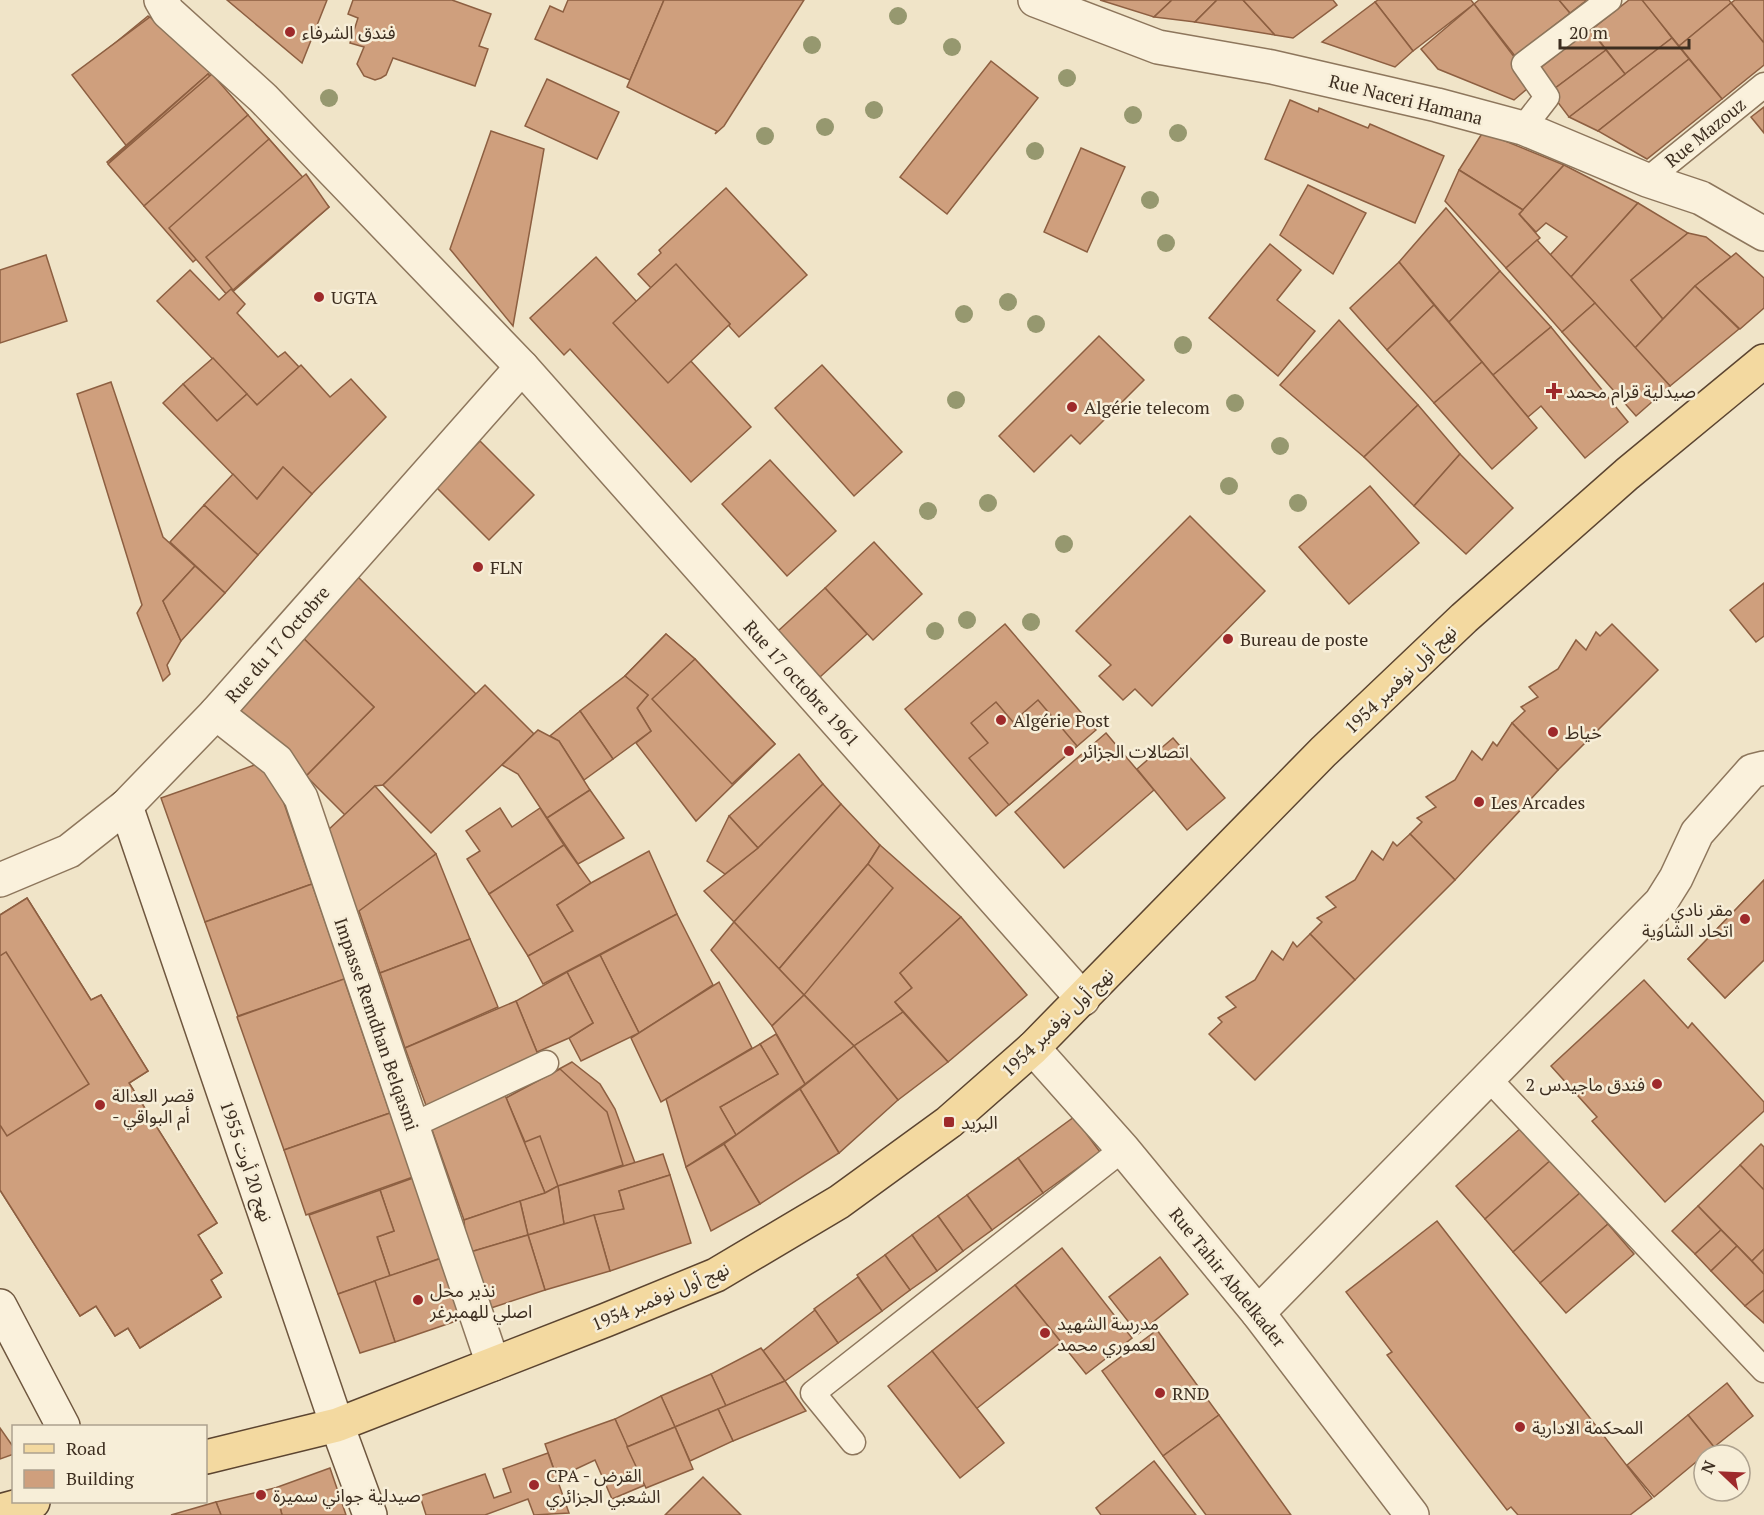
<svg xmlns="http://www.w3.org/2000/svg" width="1764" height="1515" font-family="'PT Serif','Noto Sans Arabic',serif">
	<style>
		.building { fill: #cf9f7d; stroke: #8d5f41; stroke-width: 1.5 }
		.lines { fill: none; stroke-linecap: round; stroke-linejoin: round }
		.lane-casing { stroke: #8d765c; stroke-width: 27 }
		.street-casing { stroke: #8d765c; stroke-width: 36 }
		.secondary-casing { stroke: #6f573f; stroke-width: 36 }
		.primary-casing { stroke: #5b4430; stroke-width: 36 }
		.lane { stroke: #faf1dc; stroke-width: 24 }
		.street { stroke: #faf1dc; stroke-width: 33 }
		.secondary { stroke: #faf1dc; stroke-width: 33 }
		.primary { stroke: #f3d9a0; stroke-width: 33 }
		.tree { fill: #96986f }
		.poi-dot { fill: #9e2a2b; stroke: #f7eed8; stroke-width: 2 }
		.labels { text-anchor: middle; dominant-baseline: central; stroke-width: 5; stroke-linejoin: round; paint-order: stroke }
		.poi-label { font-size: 18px; fill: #3d2e20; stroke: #f7eed8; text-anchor: start }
		.street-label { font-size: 18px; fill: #3d2e20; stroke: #f7eed8 }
	</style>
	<rect width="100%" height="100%" fill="#f0e4c8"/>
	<g class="building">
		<polygon points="227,0 327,0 302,63"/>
		<polygon points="353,0 452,0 491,14 479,46 488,49 475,86 393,58 386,75 381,78 375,80 364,76 357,64 364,47 350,43 358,18 348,14"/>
		<polygon points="568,0 664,0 630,80 535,39 550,6 563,12"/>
		<polygon points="664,0 804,0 724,126 715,134 717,131 627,87"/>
		<polygon points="1100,0 1172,0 1154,17"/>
		<polygon points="1172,0 1217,0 1195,22 1154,17"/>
		<polygon points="1217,0 1243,0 1275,35 1195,22"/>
		<polygon points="1243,0 1333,0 1337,5 1293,38 1275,35"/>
		<polygon points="1378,0 1471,0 1474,4 1413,51 1375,2"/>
		<polygon points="1479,0 1559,0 1570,13 1515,56 1474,4"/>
		<polygon points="1559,0 1587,0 1570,13"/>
		<polygon points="1629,0 1643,0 1672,38 1625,74 1591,30"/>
		<polygon points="1642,0 1729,0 1731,3 1679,46"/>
		<polygon points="1735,0 1764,0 1764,43 1731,3"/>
		<polygon points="1375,2 1413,51 1395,67 1322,42"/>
		<polygon points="1731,3 1764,43 1764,65 1722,99 1679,46"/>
		<polygon points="1474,4 1534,83 1514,100 1438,69 1421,49"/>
		<polygon points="148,16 208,74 131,143 76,75"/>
		<polygon points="150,17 212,74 128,148 72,75"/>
		<polygon points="1590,29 1606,50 1550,92 1535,72"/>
		<polygon points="1672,38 1689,59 1598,131 1569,117"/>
		<polygon points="1606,50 1625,74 1569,117 1550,92"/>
		<polygon points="1689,59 1722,99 1647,159 1598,131"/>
		<polygon points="991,61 1038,98 947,214 900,177"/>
		<polygon points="208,74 237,107 135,190 107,162"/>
		<polygon points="208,74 269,139 169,228 110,161"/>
		<polygon points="212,74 248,115 144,206 108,164"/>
		<polygon points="547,79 619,112 597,159 525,126"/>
		<polygon points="1290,100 1318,112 1319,108 1368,128 1370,124 1444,156 1415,223 1265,159"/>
		<polygon points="1764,107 1764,133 1751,117"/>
		<polygon points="248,115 297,171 193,262 144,206"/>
		<polygon points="491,131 544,149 513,326 450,249"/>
		<polygon points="1483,132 1564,165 1523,210 1459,170"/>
		<polygon points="269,139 329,207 228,296 169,228"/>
		<polygon points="1081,148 1125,167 1087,252 1044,232"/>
		<polygon points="1564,165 1638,203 1571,277 1550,255 1567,237 1546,223 1536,232 1519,214"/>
		<polygon points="1459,170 1523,210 1519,214 1540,238 1506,268 1445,201"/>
		<polygon points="306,174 329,207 233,290 206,257"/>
		<polygon points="1308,185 1366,213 1333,274 1280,235"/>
		<polygon points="726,188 807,275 739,337 729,326 730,324 676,265 651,288 638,274 661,253 659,250"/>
		<polygon points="1638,203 1688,233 1631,280 1663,319 1635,348 1571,277"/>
		<polygon points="1446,208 1500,271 1449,322 1399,262"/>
		<polygon points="1688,233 1706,237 1731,257 1695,286 1663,319 1631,280"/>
		<polygon points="1537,240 1595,303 1562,332 1506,268"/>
		<polygon points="1270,244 1301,270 1277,300 1315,331 1278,376 1209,318"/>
		<polygon points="1736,253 1764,278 1764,308 1740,329 1695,286"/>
		<polygon points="46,255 67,321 0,343 0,270"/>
		<polygon points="596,257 751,427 691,482 570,349 564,355 530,318"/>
		<polygon points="1399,262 1434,305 1387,350 1350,308"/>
		<polygon points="676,264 730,324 668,383 613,323"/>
		<polygon points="190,270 219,300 231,289 245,304 237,313 278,357 285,352 299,367 257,405 157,301"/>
		<polygon points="1500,271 1551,327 1493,375 1449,322"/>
		<polygon points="1695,286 1739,329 1670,386 1635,348"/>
		<polygon points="1595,303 1670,386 1636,416 1562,332"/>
		<polygon points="1434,305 1482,362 1434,403 1387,350"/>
		<polygon points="1339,320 1418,405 1364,457 1280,385"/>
		<polygon points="1551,327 1628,422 1585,458 1541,406 1528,417 1493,375"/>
		<polygon points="1099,336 1144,380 1080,444 1071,435 1034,472 999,436"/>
		<polygon points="213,358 247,394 217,421 183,384"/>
		<polygon points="1482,362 1537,428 1492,469 1434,403"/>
		<polygon points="301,365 330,397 351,379 386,417 312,494 283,467 257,499 163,403 183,384 217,421 247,394 257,405"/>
		<polygon points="822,365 902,452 854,496 775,408"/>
		<polygon points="111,382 163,537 195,566 163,601 181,641 167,665 170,674 163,681 137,613 142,605 77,394"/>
		<polygon points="1418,405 1460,454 1414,506 1364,457"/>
		<polygon points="480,441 534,495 489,540 435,486"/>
		<polygon points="1460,454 1513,508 1466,554 1414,506"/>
		<polygon points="770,460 836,531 787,576 722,504"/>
		<polygon points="283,467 312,494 258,555 204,505 233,474 257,499"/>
		<polygon points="1370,486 1419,543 1349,604 1299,547"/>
		<polygon points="204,505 258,555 225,593 170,542"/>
		<polygon points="1190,516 1265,591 1152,706 1135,689 1123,700 1099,676 1111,665 1076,631"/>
		<polygon points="874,542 922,594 873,640 825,588"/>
		<polygon points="195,566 225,593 181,641 163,601"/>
		<polygon points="351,570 476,694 383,785 375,786 345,815 306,776 374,707 296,631"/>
		<polygon points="1764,583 1764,636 1756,642 1730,610"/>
		<polygon points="825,588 867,634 820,677 778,631"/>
		<polygon points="1005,624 1096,730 996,816 905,709"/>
		<polygon points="1612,624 1658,670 1558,770 1512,723 1525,711 1521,707 1538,697 1529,687 1558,669 1576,640 1586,650 1596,632 1600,636"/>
		<polygon points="296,631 374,707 306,776 229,700"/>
		<polygon points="666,634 695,659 652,699 625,676"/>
		<polygon points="666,634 695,659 775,744 696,821 636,743 651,731 637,708 648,695 625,676"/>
		<polygon points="695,659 775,744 732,784 652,699"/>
		<polygon points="625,676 648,695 637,708 651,731 613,759 580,711"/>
		<polygon points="485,685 534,734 431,833 383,785"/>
		<polygon points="1038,700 1077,746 1009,805 969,758 988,743 971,723 996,702 1013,722"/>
		<polygon points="580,711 613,759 584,780 559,741 550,736"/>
		<polygon points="1512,723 1558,770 1455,880 1410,834 1422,822 1417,818 1436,807 1426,797 1455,780 1472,751 1482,760 1493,742 1497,746"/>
		<polygon points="538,730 559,741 590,790 547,818 518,774 502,765"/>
		<polygon points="1106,733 1154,790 1064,868 1015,812"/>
		<polygon points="1173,738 1225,798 1187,830 1137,769"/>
		<polygon points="799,754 823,784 758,848 729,816"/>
		<polygon points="269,760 312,884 205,922 161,798"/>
		<polygon points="823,784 841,804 734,922 704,891 758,848"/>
		<polygon points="375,786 436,854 356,916 325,833"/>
		<polygon points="590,790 624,838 578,864 547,818"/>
		<polygon points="841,804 880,845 868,864 779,969 734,922"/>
		<polygon points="500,808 512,827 540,808 564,845 489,894 467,859 480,851 466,831"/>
		<polygon points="729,816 758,848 725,874 707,861"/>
		<polygon points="1410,834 1455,880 1355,980 1310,934 1322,922 1317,918 1336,907 1326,897 1355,880 1372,851 1383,860 1393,842 1397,846"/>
		<polygon points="564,845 591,883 557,905 573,931 528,956 489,894"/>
		<polygon points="880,845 961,917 900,973 912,988 895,1002 903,1012 854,1046 779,969 868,864"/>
		<polygon points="649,851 677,914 543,984 528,956 573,931 557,905 591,883"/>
		<polygon points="436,854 470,939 380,973 359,911"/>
		<polygon points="868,864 893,888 804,995 779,969"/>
		<polygon points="1764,880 1764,960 1725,998 1688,959"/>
		<polygon points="1764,880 1764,960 1725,998 1688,959"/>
		<polygon points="312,884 345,979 238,1016 205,922"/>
		<polygon points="27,898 91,1000 101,995 148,1071 129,1083 217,1223 198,1235 222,1273 211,1280 221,1297 140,1348 128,1328 115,1336 96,1306 80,1316 0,1190 0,1125 7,1136 89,1084 6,952 0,956 0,915"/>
		<polygon points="27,898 91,1000 101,995 148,1071 129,1083 217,1223 198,1235 222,1273 211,1280 221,1297 140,1348 128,1328 115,1336 96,1306 80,1316 0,1190 0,915"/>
		<polygon points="677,914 713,985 639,1033 600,955"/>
		<polygon points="961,917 1027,995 948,1062 895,1002 912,988 900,973"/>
		<polygon points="734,922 804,995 772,1026 711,950"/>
		<polygon points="1310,934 1355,980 1255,1080 1209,1034 1222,1022 1218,1018 1236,1007 1226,997 1255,980 1272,951 1283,960 1293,942 1297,947"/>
		<polygon points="470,939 498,1007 405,1048 380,973"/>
		<polygon points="6,952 89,1084 7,1136 0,1125 0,956"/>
		<polygon points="600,955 639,1033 581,1061 569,1038 593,1023 567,972"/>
		<polygon points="567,972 593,1023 569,1038 537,1052 516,1001"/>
		<polygon points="344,979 390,1113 284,1150 237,1017"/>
		<polygon points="1644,980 1688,1028 1692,1023 1764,1102 1764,1111 1665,1202 1592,1121 1597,1117 1551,1066"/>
		<polygon points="719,982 752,1048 661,1102 631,1038"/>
		<polygon points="804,995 854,1046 805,1084 772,1026"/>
		<polygon points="516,1001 539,1057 427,1108 405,1048"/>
		<polygon points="903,1012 948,1062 898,1100 854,1046"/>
		<polygon points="776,1034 805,1084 736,1135 720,1107 778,1074 760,1044"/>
		<polygon points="760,1044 778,1074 720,1107 736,1135 686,1167 666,1099"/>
		<polygon points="854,1046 898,1100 839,1153 800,1089"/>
		<polygon points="572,1062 600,1084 615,1109 635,1163 558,1186 545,1193 506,1098"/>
		<polygon points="560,1069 607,1112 623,1165 558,1186 540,1136 525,1142 506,1098"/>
		<polygon points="800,1089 839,1153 760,1204 724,1144"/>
		<polygon points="505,1095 545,1193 464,1220 431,1127"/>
		<polygon points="390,1113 413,1177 306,1215 284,1150"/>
		<polygon points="1074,1117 1100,1152 1043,1193 1018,1158"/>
		<polygon points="1523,1126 1552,1159 1485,1219 1456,1186"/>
		<polygon points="724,1144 760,1204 711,1231 686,1167"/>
		<polygon points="1761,1144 1764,1147 1764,1190 1740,1165"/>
		<polygon points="663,1154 670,1175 619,1191 624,1209 564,1224 558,1186"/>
		<polygon points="1018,1158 1043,1193 992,1230 967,1195"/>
		<polygon points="1552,1159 1581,1192 1513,1252 1485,1219"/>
		<polygon points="1740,1165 1764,1190 1764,1249 1752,1261 1698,1206"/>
		<polygon points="670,1175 691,1243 610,1271 594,1215 624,1209 619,1191"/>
		<polygon points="413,1178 441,1258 390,1276 377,1237 394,1231 380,1190"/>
		<polygon points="558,1186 564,1224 528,1235 520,1201 545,1193"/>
		<polygon points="380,1190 394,1231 377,1237 390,1276 338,1294 309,1215"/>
		<polygon points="1581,1192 1608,1224 1540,1283 1513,1252"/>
		<polygon points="967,1195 992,1230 963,1251 938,1216"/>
		<polygon points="520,1201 528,1235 467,1253 464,1220"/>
		<polygon points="1698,1206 1721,1230 1695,1254 1672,1231"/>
		<polygon points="594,1215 610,1271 545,1290 528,1235"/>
		<polygon points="938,1216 963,1251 937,1271 912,1235"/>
		<polygon points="1437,1221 1652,1498 1630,1515 1518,1515 1511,1507 1507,1510 1387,1355 1392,1352 1346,1292"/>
		<polygon points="1608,1224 1634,1254 1566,1313 1540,1283"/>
		<polygon points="1721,1230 1737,1246 1711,1271 1695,1254"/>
		<polygon points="528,1235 545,1290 488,1309 467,1253"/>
		<polygon points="912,1235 937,1271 910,1290 885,1255"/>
		<polygon points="1737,1246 1764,1274 1764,1290 1745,1306 1711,1271"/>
		<polygon points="1062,1248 1132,1338 1086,1374 1015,1285"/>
		<polygon points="1764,1249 1764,1274 1752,1261"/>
		<polygon points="885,1255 910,1290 882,1311 857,1275"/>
		<polygon points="1160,1257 1188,1294 1138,1334 1109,1297"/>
		<polygon points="442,1258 462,1319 395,1342 374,1281"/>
		<polygon points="858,1277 882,1311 838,1343 814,1309"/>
		<polygon points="375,1281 395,1342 360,1353 338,1294"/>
		<polygon points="1015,1285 1061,1342 976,1409 932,1351"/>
		<polygon points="1764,1290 1764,1323 1745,1306"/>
		<polygon points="815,1310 838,1343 785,1381 763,1351"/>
		<polygon points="1157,1330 1219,1415 1163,1456 1102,1371"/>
		<polygon points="761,1348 785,1381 726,1406 711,1374"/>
		<polygon points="932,1351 1004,1443 960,1478 888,1386"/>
		<polygon points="711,1374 726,1406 675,1427 661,1396"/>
		<polygon points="785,1381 806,1411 733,1441 718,1409"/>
		<polygon points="1727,1383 1753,1416 1714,1447 1688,1415"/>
		<polygon points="661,1396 675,1427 627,1447 615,1419"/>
		<polygon points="718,1409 733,1441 690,1461 675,1427"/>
		<polygon points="1219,1415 1291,1515 1206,1515 1163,1456"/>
		<polygon points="1688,1415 1714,1447 1654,1497 1627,1465"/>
		<polygon points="615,1419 645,1485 612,1499 595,1460 557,1478 545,1444"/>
		<polygon points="675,1427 693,1469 646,1488 627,1447"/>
		<polygon points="0,1428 14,1448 14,1454 0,1459"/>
		<polygon points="548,1453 569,1513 534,1515 528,1499 485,1515 426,1515 420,1496 485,1474 494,1498 511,1492 503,1469"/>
		<polygon points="1154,1461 1196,1515 1101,1515 1096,1508"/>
		<polygon points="330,1468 346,1515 282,1515 275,1488"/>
		<polygon points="703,1477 741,1515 665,1515"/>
		<polygon points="275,1488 282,1515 221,1515 216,1502"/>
		<polygon points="216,1502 221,1515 171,1515"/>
	</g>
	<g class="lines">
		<g class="lane-casing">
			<g id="lane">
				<polyline points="1523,128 1547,97 1524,64 1609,0"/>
				<polyline points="1647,180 1764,85"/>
				<polyline points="1489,1079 1764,1370"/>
				<polyline points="413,1125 546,1063"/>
				<polyline points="853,1442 813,1393 1123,1149"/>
			</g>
		</g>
		<g class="street-casing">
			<g id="street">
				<polyline points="161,0 168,12 263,98 522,367 1083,999"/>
				<polyline points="1035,0 1158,47 1272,67 1437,105 1523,128 1647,180 1701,198 1764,234"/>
				<polyline points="216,713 277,761 301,798 493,1364"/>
				<polyline points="0,880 69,851 126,806 216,713 522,367"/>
				<polyline points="1033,1048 1123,1149 1258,1313 1412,1515"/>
				<polyline points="1258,1313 1661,902 1676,878 1697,833 1752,771 1764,768"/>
			</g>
		</g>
		<g class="secondary-casing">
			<g id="secondary">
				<polyline points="126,806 337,1425 370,1515"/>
				<polyline points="0,1306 63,1426"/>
			</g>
		</g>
		<g class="primary-casing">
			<g id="primary">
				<polyline points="206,1457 337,1425 606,1320 716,1275 839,1202 949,1122 1033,1048 1323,752 1464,618 1627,474 1764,361"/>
				<polyline points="0,1511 33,1502"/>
			</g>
		</g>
		<use href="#lane" class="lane"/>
		<use href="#street" class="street"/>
		<use href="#secondary" class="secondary"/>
		<use href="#primary" class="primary"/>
	</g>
	<g class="tree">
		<circle cx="898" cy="16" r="9"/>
		<circle cx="812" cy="45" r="9"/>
		<circle cx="952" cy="47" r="9"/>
		<circle cx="1067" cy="78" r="9"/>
		<circle cx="329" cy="98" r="9"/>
		<circle cx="874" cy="110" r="9"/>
		<circle cx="1133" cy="115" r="9"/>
		<circle cx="825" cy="127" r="9"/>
		<circle cx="1178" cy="133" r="9"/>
		<circle cx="765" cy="136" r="9"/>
		<circle cx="1035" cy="151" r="9"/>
		<circle cx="1150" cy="200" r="9"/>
		<circle cx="1166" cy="243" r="9"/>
		<circle cx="1008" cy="302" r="9"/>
		<circle cx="964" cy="314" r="9"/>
		<circle cx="1036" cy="324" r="9"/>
		<circle cx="1183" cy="345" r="9"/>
		<circle cx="956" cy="400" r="9"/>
		<circle cx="1235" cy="403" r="9"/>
		<circle cx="1280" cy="446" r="9"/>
		<circle cx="1229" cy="486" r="9"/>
		<circle cx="988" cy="503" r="9"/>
		<circle cx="1298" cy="503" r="9"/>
		<circle cx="928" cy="511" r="9"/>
		<circle cx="1064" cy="544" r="9"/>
		<circle cx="967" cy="620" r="9"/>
		<circle cx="1031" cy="622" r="9"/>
		<circle cx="935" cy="631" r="9"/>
	</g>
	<g class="poi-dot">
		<circle cx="290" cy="32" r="6"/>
		<circle cx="319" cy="297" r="6"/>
		<path d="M1551 382h6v6h6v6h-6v6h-6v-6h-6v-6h6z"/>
		<circle cx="1072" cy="407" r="6"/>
		<circle cx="478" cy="567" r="6"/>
		<circle cx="1228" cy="639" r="6"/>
		<circle cx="1001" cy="720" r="6"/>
		<circle cx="1553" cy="732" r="6"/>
		<circle cx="1069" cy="751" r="6"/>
		<circle cx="1479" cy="802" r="6"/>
		<circle cx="1745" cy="919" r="6"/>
		<circle cx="1657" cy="1084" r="6"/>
		<circle cx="100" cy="1105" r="6"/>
		<rect x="943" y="1116" width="12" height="12" rx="3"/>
		<circle cx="418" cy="1300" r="6"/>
		<circle cx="1045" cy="1333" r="6"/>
		<circle cx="1160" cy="1393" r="6"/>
		<circle cx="1520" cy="1427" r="6"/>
		<circle cx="534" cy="1485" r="6"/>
		<circle cx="261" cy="1495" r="6"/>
	</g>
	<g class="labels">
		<g class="poi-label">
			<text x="302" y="32">فندق الشرفاء</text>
			<text x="331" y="297">UGTA</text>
			<text x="1566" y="391">صيدلية قرام محمد</text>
			<text x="1084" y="407">Algérie telecom</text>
			<text x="490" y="567">FLN</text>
			<text x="1240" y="639">Bureau de poste</text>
			<text x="1013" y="720">Algérie Post</text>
			<text x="1565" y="732">خياط</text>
			<text x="1081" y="751">اتصالات الجزائر</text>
			<text x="1491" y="802">Les Arcades</text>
			<text x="1733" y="909" text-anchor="end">مقر نادي<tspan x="1733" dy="21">اتحاد الشاوية</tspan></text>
			<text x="1645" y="1084" text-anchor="end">فندق ماجيدس 2</text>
			<text x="112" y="1095">قصر العدالة<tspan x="112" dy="21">- أم البواقي</tspan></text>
			<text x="961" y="1122">البريد</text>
			<text x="430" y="1290">نذير محل<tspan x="430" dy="21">اصلي للهمبرغر</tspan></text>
			<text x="1057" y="1323">مدرسة الشهيد<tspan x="1057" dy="21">لعموري محمد</tspan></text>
			<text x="1172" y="1393">RND</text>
			<text x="1532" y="1427">المحكمة الادارية</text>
			<text x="546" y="1475">CPA - القرض<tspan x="546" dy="21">الشعبي الجزائري</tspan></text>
			<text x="273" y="1495">صيدلية جواني سميرة</text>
		</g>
		<g class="street-label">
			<text transform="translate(1406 99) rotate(14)">Rue Naceri Hamana</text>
			<text transform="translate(1705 132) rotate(-39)">Rue Mazouz</text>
			<text transform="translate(277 644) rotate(-49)">Rue du 17 Octobre</text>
			<text transform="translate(1400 679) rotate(-44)">نهج أول نوفمبر 1954</text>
			<text transform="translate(802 683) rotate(48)">Rue 17 octobre 1961</text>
			<text transform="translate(1057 1022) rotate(-44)">نهج أول نوفمبر 1954</text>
			<text transform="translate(377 1024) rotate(71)">Impasse Remdhan Belqasmi</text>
			<text transform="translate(247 1161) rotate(71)">نهج 20 أوت 1955</text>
			<text transform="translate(1228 1277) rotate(51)">Rue Tahir Abdelkader</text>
			<text transform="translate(660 1296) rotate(-23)">نهج أول نوفمبر 1954</text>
		</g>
	</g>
	<rect x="12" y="1425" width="195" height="78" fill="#f7eed8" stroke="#ada18e" stroke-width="1.5"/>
	<rect x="24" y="1444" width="30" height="9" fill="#f3d9a0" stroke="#ada18e" stroke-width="1.5"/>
	<text x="66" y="1455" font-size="18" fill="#3d2e20">Road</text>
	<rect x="24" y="1470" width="30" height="18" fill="#cf9f7d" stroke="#ada18e" stroke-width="1.5"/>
	<text x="66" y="1485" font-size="18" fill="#3d2e20">Building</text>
	<g transform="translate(1722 1473) rotate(293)"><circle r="28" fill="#f7eed8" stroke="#ada18e" stroke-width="1.5"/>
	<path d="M0-4.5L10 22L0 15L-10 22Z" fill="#9e2a2b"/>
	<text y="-9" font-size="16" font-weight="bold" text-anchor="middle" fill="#3d2e20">N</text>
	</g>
	<path d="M1560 39v9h129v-9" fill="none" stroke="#3d2e20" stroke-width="3"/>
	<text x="1569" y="39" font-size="18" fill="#3d2e20" stroke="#f7eed8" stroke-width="4.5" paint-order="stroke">20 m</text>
</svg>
